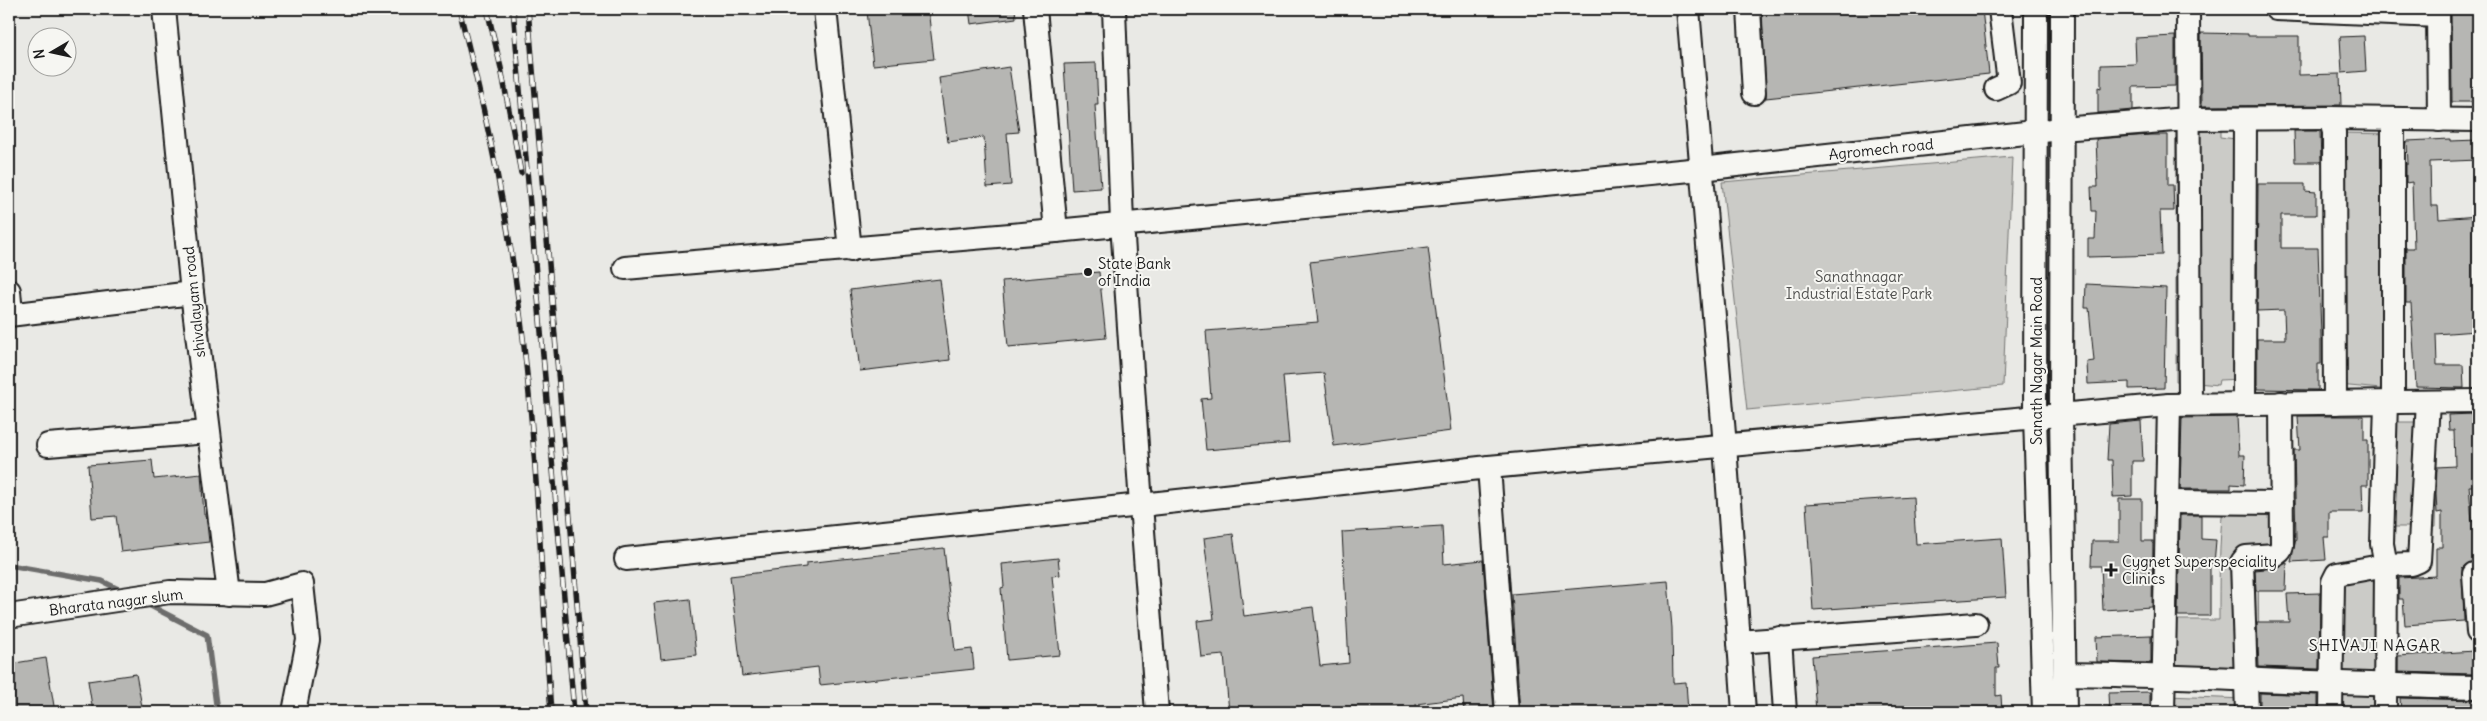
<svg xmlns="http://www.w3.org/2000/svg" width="2487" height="721" font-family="Delius,sans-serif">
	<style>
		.green { fill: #cbcbc7; stroke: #747472 }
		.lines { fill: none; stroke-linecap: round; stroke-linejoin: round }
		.stream { stroke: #6d6d6c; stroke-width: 5.5 }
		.building { fill: #b6b6b3; stroke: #1c1c1c }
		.minor-casing { stroke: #1c1c1c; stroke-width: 26 }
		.minor { stroke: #f6f6f2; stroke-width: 22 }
		.rail-casing { stroke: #1c1c1c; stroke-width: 5.5 }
		.rail { stroke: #f6f6f2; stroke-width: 4; stroke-dasharray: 11; stroke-linecap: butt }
		.poi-dot { fill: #1c1c1c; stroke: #f6f6f2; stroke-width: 2 }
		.labels { text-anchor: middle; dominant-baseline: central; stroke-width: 4; stroke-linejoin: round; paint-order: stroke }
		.street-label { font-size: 15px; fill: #1c1c1c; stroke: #f6f6f2 }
		.poi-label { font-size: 15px; fill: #1c1c1c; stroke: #f6f6f2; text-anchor: start }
		.park-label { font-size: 15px; fill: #51514f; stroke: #f6f6f2 }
		.neighbourhood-label { font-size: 16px; letter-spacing: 1px; fill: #1c1c1c; stroke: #f6f6f2 }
	</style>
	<rect width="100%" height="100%" fill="#e9e9e5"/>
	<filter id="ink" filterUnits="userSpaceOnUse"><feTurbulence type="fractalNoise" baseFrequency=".02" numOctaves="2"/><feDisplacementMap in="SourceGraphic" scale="10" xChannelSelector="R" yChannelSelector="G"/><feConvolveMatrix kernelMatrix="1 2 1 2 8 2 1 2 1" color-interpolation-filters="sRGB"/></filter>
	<g filter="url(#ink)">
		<g class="green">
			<polygon points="2176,129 2220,130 2220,137 2243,140 2242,379 2219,380 2218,385 2176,381"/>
			<polygon points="2339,133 2396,134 2395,371 2381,371 2381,389 2339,385"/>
			<polygon points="2012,157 2003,386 1747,410 1722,182"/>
			<polygon points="2388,422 2438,422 2435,527 2387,527"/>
			<path d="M2278,505L2277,550L2258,553L2259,667L2172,666V620H2219C2219,582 2219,545 2223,506Z"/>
			<polygon points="2382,570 2382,682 2337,680 2338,581"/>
			<polygon points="2334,688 2381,688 2382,712 2333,712"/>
			<polygon points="2167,696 2245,699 2245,712 2167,712"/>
		</g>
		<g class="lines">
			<g class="stream">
				<polyline points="9,565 102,581 124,592"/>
				<polyline points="145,603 207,635 217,712"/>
			</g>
		</g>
		<g class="building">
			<polygon points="885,9 928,9 934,59 873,65 867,11"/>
			<polygon points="969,9 1015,9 1016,18 971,24"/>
			<polygon points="1762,9 1982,9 1989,74 1766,98"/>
			<polygon points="2451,9 2477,9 2478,102 2452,102"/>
			<polygon points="2201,33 2248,34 2248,36 2299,36 2299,75 2340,74 2341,105 2202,106"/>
			<polygon points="2175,36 2175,86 2133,87 2133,110 2098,113 2098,87 2101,88 2101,65 2136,64 2135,38"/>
			<polygon points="2364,36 2366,71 2342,73 2340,37"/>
			<polygon points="1096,63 1098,105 1095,105 1101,188 1072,190 1064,64"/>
			<polygon points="1009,67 1019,132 1007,133 1011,185 987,187 984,137 948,142 939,78"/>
			<polygon points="2294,131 2320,131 2321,162 2295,162"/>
			<polygon points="2150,135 2168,135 2168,185 2173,185 2174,211 2160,211 2162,255 2088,257 2088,239 2095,239 2096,211 2092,211 2091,187 2098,187 2096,139"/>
			<polygon points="2450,139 2450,141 2478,140 2478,160 2430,162 2431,206 2438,206 2439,219 2478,216 2478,291 2473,291 2476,331 2436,334 2437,365 2463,365 2464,388 2416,387 2411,303 2406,303 2406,248 2414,248 2412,182 2406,183 2406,164 2408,164 2407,141"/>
			<polygon points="2258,184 2305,184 2305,191 2316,192 2316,215 2281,215 2281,248 2318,248 2321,335 2321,364 2318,364 2318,390 2257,389 2257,339 2285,339 2284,310 2257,311"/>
			<polygon points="1428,247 1451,431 1334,446 1324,373 1283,376 1289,443 1206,450 1201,399 1211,398 1206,331 1318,322 1310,262"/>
			<polygon points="1099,272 1106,338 1008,347 1002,281"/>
			<polygon points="940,279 950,360 860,371 850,290"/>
			<polygon points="2086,284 2166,288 2164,388 2129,389 2129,382 2088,384 2087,362 2094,361 2089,308 2085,308"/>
			<polygon points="2473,414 2475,486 2469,486 2472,521 2478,522 2478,561 2468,563 2462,568 2464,621 2405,625 2403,599 2399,599 2399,578 2436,576 2436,547 2442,547 2442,512 2437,513 2436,494 2437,467 2455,466 2454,430 2449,430 2448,415"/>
			<polygon points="2298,416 2364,416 2364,440 2368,440 2368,485 2362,485 2363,512 2329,512 2329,537 2324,537 2326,560 2291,562 2296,539 2294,450 2300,450"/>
			<polygon points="2237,417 2239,455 2245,455 2244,485 2231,484 2231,489 2180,489 2182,418"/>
			<polygon points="2141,421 2143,461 2132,461 2132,496 2113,497 2112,460 2107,460 2109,424"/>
			<polygon points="152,460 154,479 201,474 204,515 206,515 209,542 121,552 116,516 92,518 88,465"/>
			<polygon points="1913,497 1916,544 2002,538 2006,597 1813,610 1806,504"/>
			<polygon points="2119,499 2142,499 2142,541 2153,541 2152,607 2103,610 2101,566 2091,566 2092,541 2119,541"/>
			<polygon points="2180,515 2201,515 2201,539 2216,540 2214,564 2210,564 2210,616 2178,616"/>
			<polygon points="1442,526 1444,564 1483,560 1494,712 1464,712 1463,698 1416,704 1417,712 1229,712 1224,655 1201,657 1197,621 1214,619 1204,538 1233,534 1244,616 1313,607 1320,666 1349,663 1342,532"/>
			<polygon points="944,548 955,651 972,649 974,669 820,685 818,667 742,676 730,576 806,567 806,563"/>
			<polygon points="1058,558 1060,575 1052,576 1060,655 1007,660 1001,588 1004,587 1002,564"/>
			<polygon points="2287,563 2286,591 2256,591 2255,570 2276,568"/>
			<polygon points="1668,581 1672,628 1673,683 1686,682 1688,712 1520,712 1512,594"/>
			<polygon points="2320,593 2319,669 2259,667 2257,622 2289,622 2287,594"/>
			<polygon points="690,599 696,655 661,659 654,603"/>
			<polygon points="2151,635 2151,663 2097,662 2096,637"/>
			<polygon points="1997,643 1999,668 1996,668 1996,696 2001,695 2002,712 1816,712 1812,656"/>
			<polygon points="2474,651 2475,674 2398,672 2398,656"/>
			<polygon points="46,658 55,712 9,712 9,664"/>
			<polygon points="136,674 143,712 93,712 88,681"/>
			<polygon points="2150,692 2150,712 2109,712 2108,693"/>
			<polygon points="2260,693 2318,695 2318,712 2260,712"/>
			<polygon points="2400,698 2477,700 2478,712 2401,712"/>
		</g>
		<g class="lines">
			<g class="minor-casing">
				<g id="minor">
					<polyline points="164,9 192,293 229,594"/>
					<polyline points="825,9 850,250"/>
					<polyline points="1035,9 1056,231"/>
					<polyline points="1114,9 1122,223 1141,505 1489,467 2169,405 2478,401"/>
					<polyline points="1688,9 1725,446 1744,712"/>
					<polyline points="1749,9 1754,93"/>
					<polyline points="2036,9 2035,416 2044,712"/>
					<polyline points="2062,9 2061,413 2065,712"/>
					<polyline points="2188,9 2190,404"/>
					<polyline points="2276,9 2438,16"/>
					<polyline points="2438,9 2439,120"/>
					<polyline points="1996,89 2009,83 2000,9"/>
					<polyline points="2330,118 2334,132 2335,403"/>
					<polyline points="2393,119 2393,402"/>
					<polyline points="625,268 1056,231 1701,169 2061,129 2188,119 2330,118 2478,120"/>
					<polyline points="9,291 11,314"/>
					<polyline points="9,315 192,293"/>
					<polyline points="2244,403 2245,119"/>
					<polyline points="48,445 208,432"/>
					<polyline points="1489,467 1507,712"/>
					<polyline points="2167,502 2282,503"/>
					<polyline points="626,559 1141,505 1157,712"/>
					<polyline points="2478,574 2474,574 2478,632"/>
					<polyline points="9,616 170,592 265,594 302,584 308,640 294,712"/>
					<polyline points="1780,638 1785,712"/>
					<polyline points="1739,642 1976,624"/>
					<path d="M2066,674C2203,676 2341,685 2478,687"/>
					<polyline points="2163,712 2169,405"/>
					<polyline points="2247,712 2242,562 2246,557 2275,555 2280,551 2282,545 2281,403"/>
					<polyline points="2331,712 2333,582 2337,574 2386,565 2412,564 2419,561 2428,402"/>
					<polyline points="2385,712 2386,565 2382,544 2386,402"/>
				</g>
			</g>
			<use href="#minor" class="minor"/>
			<g class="rail-casing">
				<g id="rail">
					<path d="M459,9C485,109 507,210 520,313C537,445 541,579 551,712"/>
					<polyline points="487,9 501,68 521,173"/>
					<polyline points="513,9 574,712"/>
					<polyline points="528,9 586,712"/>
				</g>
			</g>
			<use href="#rail" class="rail"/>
		</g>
	</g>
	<g class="poi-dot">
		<circle cx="1088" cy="272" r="5"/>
		<path d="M2108.5 562.5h5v5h5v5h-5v5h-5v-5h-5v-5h5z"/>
	</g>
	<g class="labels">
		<g class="street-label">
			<text transform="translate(1881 149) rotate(-6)">Agromech road</text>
			<text transform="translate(194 302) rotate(-96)">shivalayam road</text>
			<text transform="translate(2036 361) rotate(-90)">Sanath Nagar Main Road</text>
			<text transform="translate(116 602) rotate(-7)">Bharata nagar slum</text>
		</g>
		<g class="poi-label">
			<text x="1098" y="263">State Bank<tspan x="1098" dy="17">of India</tspan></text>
			<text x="2122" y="561">Cygnet Superspeciality<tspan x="2122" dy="17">Clinics</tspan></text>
		</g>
		<g class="park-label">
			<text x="1859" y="276">Sanathnagar<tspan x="1859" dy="17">Industrial Estate Park</tspan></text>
		</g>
		<g class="neighbourhood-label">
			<text x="2375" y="645">SHIVAJI NAGAR</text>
		</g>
	</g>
	<rect width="2487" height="721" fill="none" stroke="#f6f6f2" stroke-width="30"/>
	<rect x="15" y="15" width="2457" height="691" fill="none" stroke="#1c1c1c" stroke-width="2" filter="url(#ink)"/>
	<g transform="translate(52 52) rotate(261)"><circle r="24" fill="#f6f6f2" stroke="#9f9f9c"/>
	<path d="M0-4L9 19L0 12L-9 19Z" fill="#1c1c1c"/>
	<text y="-8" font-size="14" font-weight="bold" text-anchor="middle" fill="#1c1c1c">N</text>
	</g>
</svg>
